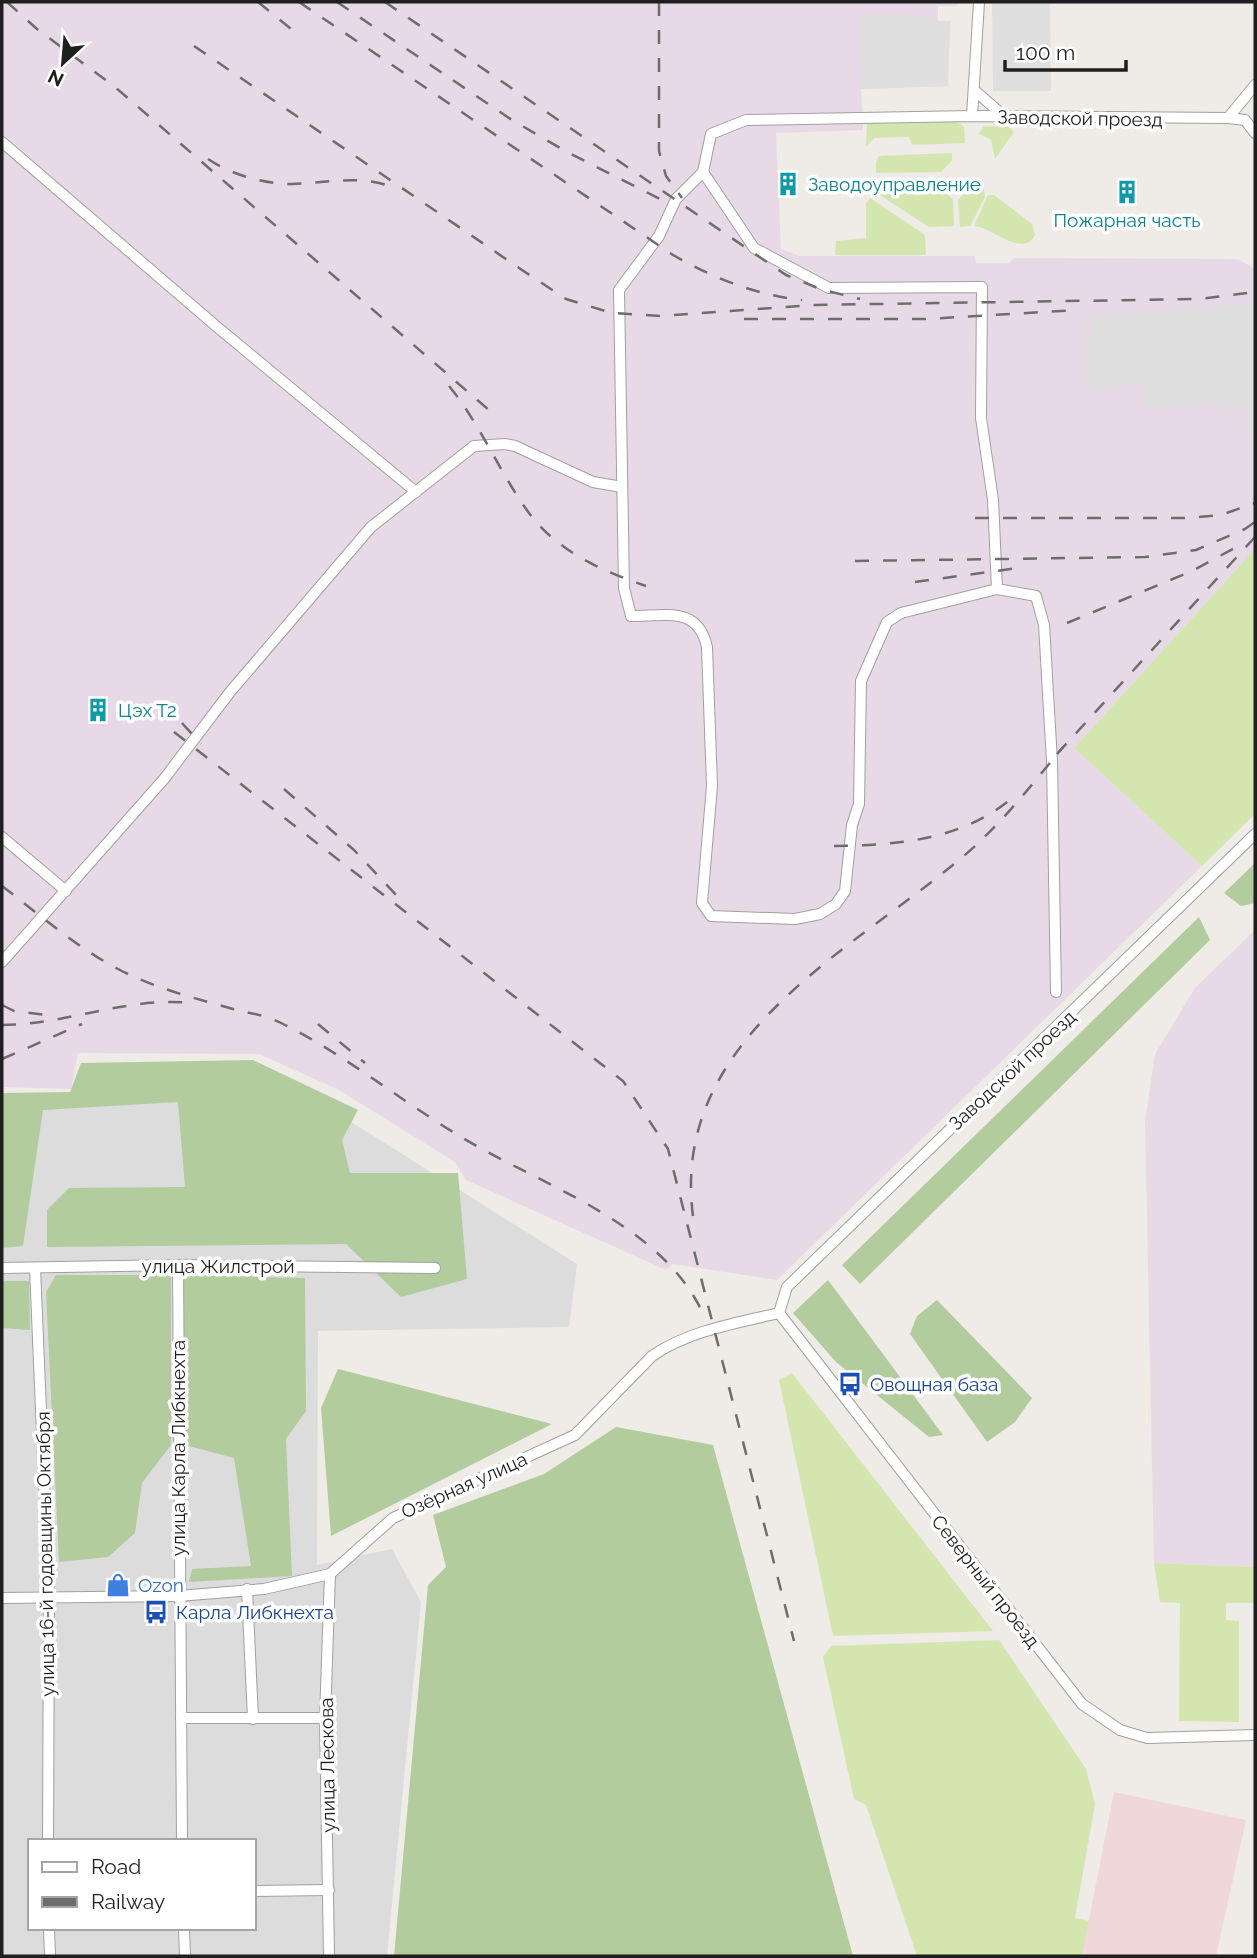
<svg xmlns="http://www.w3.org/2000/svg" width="1257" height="1958" font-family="Raleway,sans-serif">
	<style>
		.residential { fill: #dddcdd; fill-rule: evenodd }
		.commercial { fill: #efd7da }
		.industrial { fill: #e8d9e7 }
		.grass { fill: #d3e6b0 }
		.forest { fill: #b2cc9e }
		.parking { fill: #dfdfdf }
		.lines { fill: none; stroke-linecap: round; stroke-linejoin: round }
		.minor-casing { stroke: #a0a0a0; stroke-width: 12 }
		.minor { stroke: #fff; stroke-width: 10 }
		.rail { stroke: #6d6d6d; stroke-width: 2.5; stroke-dasharray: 14 14; stroke-linecap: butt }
		.labels { text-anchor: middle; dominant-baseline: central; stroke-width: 7; stroke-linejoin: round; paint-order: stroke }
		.street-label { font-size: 19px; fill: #1f1f1f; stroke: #fff }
		.culture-label { font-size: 19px; fill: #0d838f; stroke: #fff; text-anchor: start }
		.transit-label { font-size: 19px; fill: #164399; stroke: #fff; text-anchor: start }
		.shop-label { font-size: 19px; fill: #366cbe; stroke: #fff; text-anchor: start }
	</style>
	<rect width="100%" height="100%" fill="#efebe6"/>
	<path class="residential" d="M2,1093L313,1098L577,1264L569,1327L318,1331L317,1565L392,1549L421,1602L387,1956H2ZM30,1841H254V1928H30Z"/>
	<polygon class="commercial" points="1114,1792 1246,1820 1216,1956 1082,1956"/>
	<g class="industrial">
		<polygon points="2,2 959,2 956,6 938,6 938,21 950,21 948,86 861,89 863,130 776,133 781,249 799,256 975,256 976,263 1009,263 1014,258 1238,259 1255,269 1255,549 1074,748 1202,866 777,1280 673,1264 666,1270 466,1180 455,1162 339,1090 259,1054 78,1053 71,1089 2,1087"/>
		<polygon points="1255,930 1255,1567 1154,1563 1145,1121 1155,1054 1195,988"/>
	</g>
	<g class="grass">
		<polygon points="954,119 964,127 965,143 912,145 909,137 874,138 866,147 867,120"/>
		<polygon points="984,126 1009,127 1014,132 995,159 991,139 978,134"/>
		<polygon points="952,153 952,161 941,172 876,173 876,162 879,156"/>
		<polygon points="984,189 985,197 970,226 960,227 958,200 968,190"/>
		<polygon points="940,190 953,199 954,226 929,227 875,192"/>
		<path d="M988,195H994L1032,224L1035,235C1023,259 990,226 974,226Z"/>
		<polygon points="870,198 925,235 926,255 835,255 836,241 866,238 866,204"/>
		<polygon points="1255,549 1255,814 1202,866 1074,748"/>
		<polygon points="792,1373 993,1631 833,1636 779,1380"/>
		<polygon points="1154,1563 1255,1567 1255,1603 1226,1603 1226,1620 1239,1621 1239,1722 1179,1721 1180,1603 1160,1602"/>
		<polygon points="999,1640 1086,1769 1095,1804 1075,1918 1089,1921 1082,1956 917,1956 866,1805 854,1799 823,1657 831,1646"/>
	</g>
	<g class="forest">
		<polygon points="1255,863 1255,903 1241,906 1224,893"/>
		<polygon points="1199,917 1210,940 860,1284 842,1265"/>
		<polygon points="253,1060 358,1110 342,1140 350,1173 458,1173 467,1279 401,1297 346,1244 47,1247 47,1210 69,1188 185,1187 178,1102 43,1110 23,1246 2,1248 2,1093 70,1092 81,1063"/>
		<polygon points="56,1275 171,1275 171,1445 142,1483 135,1533 108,1557 59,1562 46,1292"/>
		<polygon points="183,1275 305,1278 306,1411 286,1439 292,1576 189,1582 192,1569 251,1566 234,1458 185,1445"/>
		<polygon points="828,1280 943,1435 929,1437 836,1362 793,1313"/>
		<polygon points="2,1281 29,1281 30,1330 2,1328"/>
		<polygon points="937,1300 1032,1398 1015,1422 987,1442 910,1334 917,1316"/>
		<polygon points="338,1369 552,1424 331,1536 321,1408"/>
		<polygon points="616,1427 713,1445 853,1956 394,1956 428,1585 446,1567 433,1515 544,1474"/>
	</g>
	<g class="parking">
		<polygon points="992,2 1050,2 1051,91 993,91"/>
		<polygon points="859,14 926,16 928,21 950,21 948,86 860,89"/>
		<polygon points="1255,303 1255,402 1220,413 1219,403 1147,409 1142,382 1087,391 1090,316"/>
		<polygon points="1255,405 1255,460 1243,409"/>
	</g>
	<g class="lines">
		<g class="minor-casing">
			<g id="minor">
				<polyline points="974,90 1005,117"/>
				<polyline points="972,116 979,2"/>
				<polyline points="1228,118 1255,85"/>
				<polyline points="2,142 216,326 416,492"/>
				<polyline points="703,172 754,248 829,288 982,287 981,418 993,500 997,589"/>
				<polyline points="2,837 66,891"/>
				<polyline points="2,962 164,779 230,692 371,527 474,446 505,444 515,446 593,482 622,487"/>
				<path d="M1056,992L1052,761L1044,625L1036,596L997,589L901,613L887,622L861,681L859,804L852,825L845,891L836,904L820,914L795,919L711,916L702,903L712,786L707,647C698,606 666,616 631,616L624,588L619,290L659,236L676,199L703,172L711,134L746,120L972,116L1228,118L1245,120L1255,133"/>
				<polyline points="178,1265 182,1841"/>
				<polyline points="2,1268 178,1265 435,1268"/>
				<polyline points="35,1268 49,1599 48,1841"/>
				<polyline points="779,1313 787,1287 1255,834"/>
				<polyline points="779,1313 1082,1704 1120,1730 1147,1738 1255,1735"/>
				<polyline points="247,1589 253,1719"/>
				<path d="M2,1598L178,1596L264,1589L330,1574L393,1518L575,1435L652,1356C688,1331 736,1323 779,1313"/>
				<polyline points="181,1718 325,1718"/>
				<polyline points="254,1891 329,1890"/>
				<polyline points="49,1928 50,1956"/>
				<polyline points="184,1928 185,1956"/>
				<polyline points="329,1956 325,1718 330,1574"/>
			</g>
		</g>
		<use href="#minor" class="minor"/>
		<g class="rail">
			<polyline points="7,2 37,29 115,87 497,417"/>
			<polyline points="258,2 301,37"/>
			<path d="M299,2L673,255C713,278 756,295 802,300"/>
			<polyline points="337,2 512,120 567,152 666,202"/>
			<polyline points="385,2 786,275 820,289 860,299"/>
			<polyline points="659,2 659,151 666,176 682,198"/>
			<polyline points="194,46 522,270 566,299 612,313 661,316 812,305 1199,299 1255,292"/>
			<path d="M208,159C232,175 264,184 292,184C328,183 360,174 395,188"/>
			<polyline points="744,319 926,319 1077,310"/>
			<path d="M449,386C481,425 499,472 529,513C557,551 602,571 646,586"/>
			<polyline points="975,518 1187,518 1221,515 1255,503"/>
			<polyline points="855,561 1145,557 1196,550 1245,529 1255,522"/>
			<polyline points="915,582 1025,567"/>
			<polyline points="1067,623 1192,571 1242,544"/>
			<polyline points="182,723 201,744"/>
			<polyline points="174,732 623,1081 668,1149 794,1641"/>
			<polyline points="1057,754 1255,537"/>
			<polyline points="284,789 354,850 398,897"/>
			<path d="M834,846C901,845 965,840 1017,794"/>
			<path d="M2,886C40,915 76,947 118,969C154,988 194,998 233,1009C248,1013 265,1015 279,1022C343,1053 398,1099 458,1135C540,1186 664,1222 705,1318"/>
			<polyline points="2,1005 14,1011 46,1015"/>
			<polyline points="318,1024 365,1063"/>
			<path d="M2,1025C65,1025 129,996 192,1003"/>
			<polyline points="2,1059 82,1024"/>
			<path d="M693,1216C670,1041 846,954 959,860C999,827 1030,787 1063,747"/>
		</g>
	</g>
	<defs>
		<g id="building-bare" transform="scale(1.89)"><path d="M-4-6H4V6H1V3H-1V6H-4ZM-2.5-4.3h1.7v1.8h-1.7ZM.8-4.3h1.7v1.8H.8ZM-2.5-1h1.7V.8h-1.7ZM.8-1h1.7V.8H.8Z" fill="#0f9aa8" stroke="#fff" stroke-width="2.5" paint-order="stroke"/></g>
		<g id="bus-bare" transform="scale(1.89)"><path d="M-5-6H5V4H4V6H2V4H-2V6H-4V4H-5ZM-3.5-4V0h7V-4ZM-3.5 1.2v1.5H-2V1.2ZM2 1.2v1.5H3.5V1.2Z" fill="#1a4fb4" stroke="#fff" stroke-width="2.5" paint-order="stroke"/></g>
		<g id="shop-bare" transform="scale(1.89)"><path d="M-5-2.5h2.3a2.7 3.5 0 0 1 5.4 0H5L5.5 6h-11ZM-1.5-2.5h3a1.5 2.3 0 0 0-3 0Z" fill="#3f7fe0" stroke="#fff" stroke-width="2.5" paint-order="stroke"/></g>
	</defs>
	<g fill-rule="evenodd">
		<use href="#building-bare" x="788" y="184"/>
		<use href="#building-bare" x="1127" y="192"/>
		<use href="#building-bare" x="98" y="710"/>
		<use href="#bus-bare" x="850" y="1384"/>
		<use href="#shop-bare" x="118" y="1585"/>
		<use href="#bus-bare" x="156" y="1612"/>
	</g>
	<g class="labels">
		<g class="street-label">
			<text transform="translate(1080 118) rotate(1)">Заводской проезд</text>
			<text transform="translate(1012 1070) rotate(-43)">Заводской проезд</text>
			<text x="218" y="1266">улица Жилстрой</text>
			<text transform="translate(178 1448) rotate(-90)">улица Карла Либкнехта</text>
			<text transform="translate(464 1485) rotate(-24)">Озёрная улица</text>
			<text transform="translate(45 1554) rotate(-91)">улица 16-й годовщины Октября</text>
			<text transform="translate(986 1581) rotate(52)">Северный проезд</text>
			<text transform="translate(327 1765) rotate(-91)">улица Лескова</text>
		</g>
		<g class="culture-label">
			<text x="808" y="184">Заводоуправление</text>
			<text x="1127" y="220" text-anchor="middle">Пожарная часть</text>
			<text x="118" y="710">Цэх Т2</text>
		</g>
		<g class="transit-label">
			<text x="870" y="1384">Овощная база</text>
			<text x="176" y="1612">Карла Либкнехта</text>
		</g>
		<g class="shop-label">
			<text x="138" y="1585">Ozon</text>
		</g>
	</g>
	<rect width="1257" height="1958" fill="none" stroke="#1f1f1f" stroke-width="7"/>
	<rect x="28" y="1839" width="228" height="91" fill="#ffffff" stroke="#a5a5a5" stroke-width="2"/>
	<rect x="42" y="1862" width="35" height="10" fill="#ffffff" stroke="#a5a5a5" stroke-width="2"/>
	<text x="91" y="1874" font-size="21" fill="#1f1f1f">Road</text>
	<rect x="42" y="1897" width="35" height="10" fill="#6d6d6d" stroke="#a5a5a5" stroke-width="2"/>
	<text x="91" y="1909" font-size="21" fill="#1f1f1f">Railway</text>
	<g transform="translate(63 63) rotate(206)" stroke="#ffffff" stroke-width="5" paint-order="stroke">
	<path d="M0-5L12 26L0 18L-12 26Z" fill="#1f1f1f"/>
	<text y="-10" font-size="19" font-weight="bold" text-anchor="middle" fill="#1f1f1f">N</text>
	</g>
	<path d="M1005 60v10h121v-10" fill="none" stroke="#1f1f1f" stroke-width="3.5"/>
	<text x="1016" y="60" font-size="21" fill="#1f1f1f" stroke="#ffffff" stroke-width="5" paint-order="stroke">100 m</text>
</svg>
